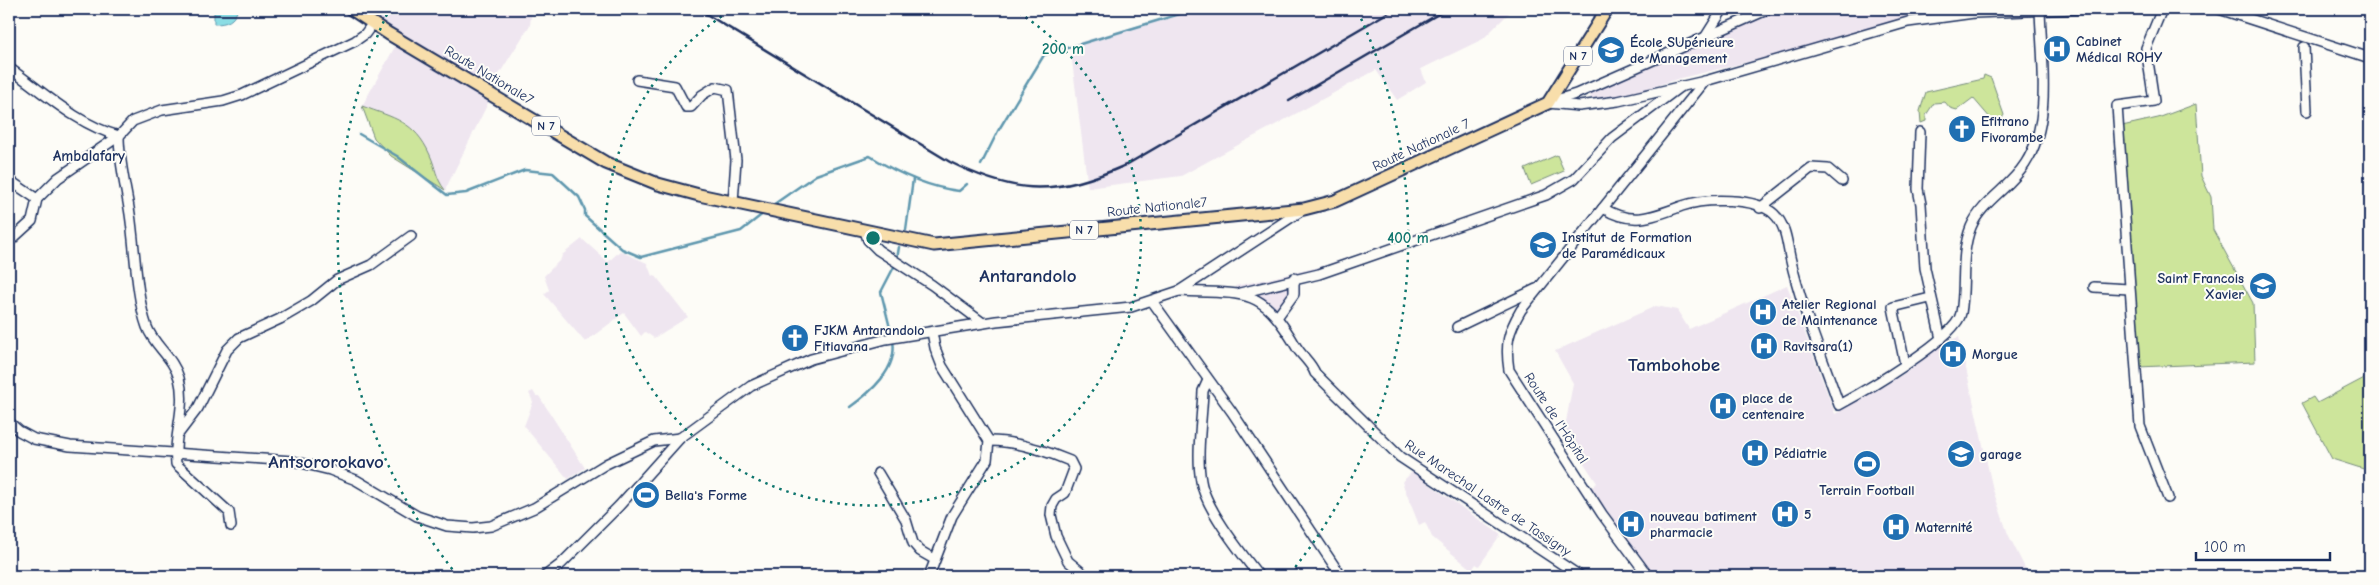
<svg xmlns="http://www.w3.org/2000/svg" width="2379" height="585" font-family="'Comic Neue',sans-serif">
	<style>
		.built { fill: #efe6f0 }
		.green { fill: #cde59b; stroke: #748a7c }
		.water { fill: #8bdde4; stroke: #5e97ae }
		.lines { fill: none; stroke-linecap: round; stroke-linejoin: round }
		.stream { stroke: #5e97ae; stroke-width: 2.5 }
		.minor-casing { stroke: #1b2f5e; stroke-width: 12 }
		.major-casing { stroke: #1b2f5e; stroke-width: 15 }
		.minor { stroke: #fdfcf7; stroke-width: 9 }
		.major { stroke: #f8deab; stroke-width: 11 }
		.rail { stroke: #1b2f5e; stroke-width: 2.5 }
		.ring { fill: none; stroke: #0f766e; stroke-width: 2.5; stroke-dasharray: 2.5 5 }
		.labels { text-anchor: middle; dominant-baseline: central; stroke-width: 4; stroke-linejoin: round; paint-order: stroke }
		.shield { fill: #fdfcf7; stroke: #5f6c8c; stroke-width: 1 }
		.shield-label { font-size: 12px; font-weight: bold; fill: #1b2f5e }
		.poi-label { font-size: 14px; font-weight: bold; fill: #1b2f5e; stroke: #fdfcf7; text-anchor: start }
		.street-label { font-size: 14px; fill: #1b2f5e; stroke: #fdfcf7 }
		.neighbourhood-label { font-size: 15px; font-weight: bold; fill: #1b2f5e; stroke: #fdfcf7 }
		.district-label { font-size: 19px; font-weight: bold; fill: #1b2f5e; stroke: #fdfcf7 }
		.centre { fill: #0f766e; stroke: #fdfcf7; stroke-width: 2.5 }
		.ring-label { font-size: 15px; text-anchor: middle; font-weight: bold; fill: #0f766e; stroke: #fdfcf7; stroke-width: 4; stroke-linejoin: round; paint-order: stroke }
	</style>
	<rect width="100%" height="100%" fill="#fdfcf7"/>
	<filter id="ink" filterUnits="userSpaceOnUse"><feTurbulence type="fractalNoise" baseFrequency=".02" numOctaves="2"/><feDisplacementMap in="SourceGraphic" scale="10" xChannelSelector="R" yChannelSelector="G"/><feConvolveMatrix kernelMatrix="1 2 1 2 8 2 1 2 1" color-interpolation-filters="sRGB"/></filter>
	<g filter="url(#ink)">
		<g class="built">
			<polygon points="369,9 532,9 530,25 491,87 382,25 363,10"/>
			<polygon points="1195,9 1513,9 1483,39 1421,69 1426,82 1397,100 1376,70 1181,176 1088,188 1070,45"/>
			<polygon points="1779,9 1964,9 1940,11 1900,20 1769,57 1681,78 1618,98 1592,102 1589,92"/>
			<polygon points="397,43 490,99 445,190 436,179 430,156 405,122 362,106"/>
			<polygon points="1669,92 1673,98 1615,139 1580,181 1550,200 1376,258 1325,277 1294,284 1281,311 1257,295 1236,290 1235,286 1320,267 1546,191 1573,176 1608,135"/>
			<polygon points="582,239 608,262 620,251 647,263 652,276 655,275 688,317 654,338 645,332 641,336 624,313 585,342 544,294 549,290 544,276 561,259 562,255"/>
			<polygon points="1787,285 1835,414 1907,372 1947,341 1959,337 1993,490 2008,534 2029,576 1769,576 1767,574 1762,576 1653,576 1591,488 1597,483 1564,433 1573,383 1555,351 1656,306 1677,310 1689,329"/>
			<polygon points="533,391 536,396 539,396 585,468 568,479 524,426 533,402 529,393"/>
			<polygon points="1412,472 1501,535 1479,566 1476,564 1472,570 1432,537 1425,522 1419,525 1402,482"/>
		</g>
		<g class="green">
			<polygon points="1984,75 1991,78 2004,115 1997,126 1973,98 1957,110 1950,108 1945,102 1934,103 1926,115 1926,121 1921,123 1920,111 1926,92 1983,79"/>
			<polygon points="2196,104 2201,176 2211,197 2213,230 2253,303 2255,362 2138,367 2122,126 2158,118"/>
			<path d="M362,106C394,118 415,121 430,155C436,168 435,177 445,190L391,156L374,138Z"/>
			<polygon points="1557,155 1564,171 1531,185 1525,169"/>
			<polygon points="2370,375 2370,471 2332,459 2302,403 2313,397 2317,403"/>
		</g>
		<path class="water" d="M219,9H238C234,21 227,24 214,24V12Z"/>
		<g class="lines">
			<g class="stream">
				<polyline points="359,134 397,156 447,195 466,193 525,170 553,173 579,197 585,210 585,216 622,249 641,257 741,231 764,213"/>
				<polyline points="981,165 998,131 1044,55 1196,9"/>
				<path d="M770,207L816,175L870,156C897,173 926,187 959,191L967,184"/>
				<polyline points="906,230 913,179"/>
				<polyline points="897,259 899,247"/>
				<polyline points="892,336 881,292 895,265"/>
				<path d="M850,407C871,392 898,369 893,341"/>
			</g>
			<g class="minor-casing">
				<g id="minor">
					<polyline points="2162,9 2146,48 2154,101 2117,106 2140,426 2168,498"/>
					<polyline points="2219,9 2370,58"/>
					<polyline points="1706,36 1723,9"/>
					<polyline points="2304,47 2307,111"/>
					<path d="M9,68C43,92 78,125 119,136"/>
					<polyline points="637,80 675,86 686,107 691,107 702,95 715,87 728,90 736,160 733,202"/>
					<polyline points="1553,101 1576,94 1769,9"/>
					<polyline points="1548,103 1579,106 1618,101 1705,81 1908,22 1974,13 2076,9"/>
					<polyline points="1920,132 1918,189 1921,204 1925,268 1941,339"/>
					<path d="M119,136C119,162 126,188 130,214C135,247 136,297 147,327C154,346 173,357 179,378C187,407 173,435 176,464L229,512L231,526"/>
					<polyline points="9,180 37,199"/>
					<path d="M1603,208C1631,226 1653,217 1682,206C1704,198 1756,197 1774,214C1786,225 1787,243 1790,257C1801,307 1822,356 1839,405C1863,392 1957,338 1961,313C1966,285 1960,254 1971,227C1982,201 2010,188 2025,164C2053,122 2041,57 2040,9"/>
					<polyline points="1760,208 1811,168 1828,169 1842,181"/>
					<polyline points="865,231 868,240 878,250 932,285 983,323"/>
					<polyline points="9,242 32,221 37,199 58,178 119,136 133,121 162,110 223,101 242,95 355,41 365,34 373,23"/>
					<polyline points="2094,287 2129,289"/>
					<path d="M1179,291C1246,295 1260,284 1297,348C1302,356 1312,364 1315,373L1400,457L1580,576"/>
					<polyline points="1240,293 1319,274 1546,195 1574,179 1612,138 1681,86"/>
					<polyline points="1152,301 1232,412 1341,576"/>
					<polyline points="1278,316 1294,294 1294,278"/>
					<polyline points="1457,327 1536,289"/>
					<polyline points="1905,364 1893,307 1930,298"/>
					<path d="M1208,380L1203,391C1202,419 1196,454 1201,481C1205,508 1242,554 1259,576"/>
					<polyline points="9,422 19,431 34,439 70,446 293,461 330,470 356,480 417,516 447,526 473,528 491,526 534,508 606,464 654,441 680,438"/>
					<polyline points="179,433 198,408 227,350 239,338 280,319 311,301 337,280 371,265 411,236"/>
					<path d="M989,441C1017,441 1044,450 1070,461L1074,469L1065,493L1056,499L1052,506L1051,515L1056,536L1068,561L1086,576"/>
					<polyline points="878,473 906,520 913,543 920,551 934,559"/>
					<polyline points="545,576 561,564 619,506 680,438 751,386 811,359 886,339 996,321 1131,307 1179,291 1304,209"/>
					<polyline points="929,576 952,516 987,460 989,441 942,366 935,348 932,332"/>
					<path d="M1648,576L1602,514L1509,370C1505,344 1508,332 1521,310L1705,81"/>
				</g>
			</g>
			<g class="major-casing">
				<polyline id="major" points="351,9 389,34 606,163 658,184 699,195 934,245 1304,209 1335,201 1548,103 1607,9"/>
			</g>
			<use href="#minor" class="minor"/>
			<use href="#major" class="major"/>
			<g class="rail">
				<path d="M698,9L950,162C1018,196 1057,195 1126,165L1394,9"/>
				<polyline points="1289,101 1447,9"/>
			</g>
		</g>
	</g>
	<g class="ring">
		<path d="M1013 9A268 268 0 1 1 733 9"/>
		<path d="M457 575A535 535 0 0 1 388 12M1358 12A535 535 0 0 1 1289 575"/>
	</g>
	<defs>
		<g id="hospital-disc" transform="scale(1.4375)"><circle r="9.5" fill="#1f6fb2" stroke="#fdfcf7"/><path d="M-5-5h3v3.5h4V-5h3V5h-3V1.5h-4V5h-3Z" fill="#fff"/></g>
		<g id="university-disc" transform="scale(1.4375)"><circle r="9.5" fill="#1f6fb2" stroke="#fdfcf7"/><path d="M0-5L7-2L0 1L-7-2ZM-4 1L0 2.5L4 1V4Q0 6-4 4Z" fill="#fff"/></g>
		<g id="church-disc" transform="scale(1.4375)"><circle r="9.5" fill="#1f6fb2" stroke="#fdfcf7"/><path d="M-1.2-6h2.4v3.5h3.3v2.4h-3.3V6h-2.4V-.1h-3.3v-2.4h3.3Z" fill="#fff"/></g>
		<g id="stadium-disc" transform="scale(1.4375)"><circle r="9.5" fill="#1f6fb2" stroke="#fdfcf7"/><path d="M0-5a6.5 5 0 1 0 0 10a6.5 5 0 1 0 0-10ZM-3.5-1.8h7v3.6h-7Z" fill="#fff"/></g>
	</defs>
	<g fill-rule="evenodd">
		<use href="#hospital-disc" x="2057" y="49"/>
		<use href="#university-disc" x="1611" y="50"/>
		<use href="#church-disc" x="1962" y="129"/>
		<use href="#university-disc" x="1543" y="245"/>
		<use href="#university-disc" x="2263" y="286"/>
		<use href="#hospital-disc" x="1763" y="312"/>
		<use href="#church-disc" x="795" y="338"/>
		<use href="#hospital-disc" x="1764" y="346"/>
		<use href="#hospital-disc" x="1953" y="354"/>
		<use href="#hospital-disc" x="1723" y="406"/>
		<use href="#hospital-disc" x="1755" y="453"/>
		<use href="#university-disc" x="1961" y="454"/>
		<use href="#stadium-disc" x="1867" y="464"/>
		<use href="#stadium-disc" x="646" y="495"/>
		<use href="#hospital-disc" x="1785" y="514"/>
		<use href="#hospital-disc" x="1631" y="524"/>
		<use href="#hospital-disc" x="1896" y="527"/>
	</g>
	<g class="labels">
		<g class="shield">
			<rect x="1564" y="46.5" width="28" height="19" rx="4"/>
			<rect x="532" y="116.5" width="28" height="19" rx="4"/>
			<rect x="1070" y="220.5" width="28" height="19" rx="4"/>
		</g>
		<g class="shield-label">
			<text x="1578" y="56">N 7</text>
			<text x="546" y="126">N 7</text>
			<text x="1084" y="230">N 7</text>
		</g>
		<g class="poi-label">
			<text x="2076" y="41">Cabinet<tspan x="2076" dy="16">Médical ROHY</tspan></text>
			<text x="1630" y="42">École SUpérieure<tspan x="1630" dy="16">de Management</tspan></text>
			<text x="1981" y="121">Efitrano<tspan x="1981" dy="16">Fivorambe</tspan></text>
			<text x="1562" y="237">Institut de Formation<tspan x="1562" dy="16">de Paramédicaux</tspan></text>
			<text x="2244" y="278" text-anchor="end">Saint Francois<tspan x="2244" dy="16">Xavier</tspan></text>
			<text x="1782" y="304">Atelier Regional<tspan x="1782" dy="16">de Maintenance</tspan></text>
			<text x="814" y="330">FJKM Antarandolo<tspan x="814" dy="16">Fitiavana</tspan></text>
			<text x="1783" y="346">Ravitsara(1)</text>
			<text x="1972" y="354">Morgue</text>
			<text x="1742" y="398">place de<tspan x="1742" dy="16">centenaire</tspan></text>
			<text x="1774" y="453">Pédiatrie</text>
			<text x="1980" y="454">garage</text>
			<text x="1867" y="490" text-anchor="middle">Terrain Football</text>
			<text x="665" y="495">Bella's Forme</text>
			<text x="1804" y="514">5</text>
			<text x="1650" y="516">nouveau batiment<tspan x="1650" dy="16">pharmacie</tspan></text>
			<text x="1915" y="527">Maternité</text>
		</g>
		<g class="street-label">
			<text transform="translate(489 75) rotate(31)">Route Nationale7</text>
			<text transform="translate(1421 145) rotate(-25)">Route Nationale 7</text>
			<text transform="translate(1157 207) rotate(-6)">Route Nationale7</text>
			<text transform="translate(1556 418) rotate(57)">Route de l'Hôpital</text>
			<text transform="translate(1488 498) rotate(34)">Rue Marechal Lastre de Tassigny</text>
		</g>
		<g class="neighbourhood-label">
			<text x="89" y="156">Ambalafary</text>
		</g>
		<g class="district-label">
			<text x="1028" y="276">Antarandolo</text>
			<text x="1674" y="365">Tambohobe</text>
			<text x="326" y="462">Antsororokavo</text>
		</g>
	</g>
	<circle cx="873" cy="238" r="8" class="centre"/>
	<g class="ring-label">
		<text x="1063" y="54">200 m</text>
		<text x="1408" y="243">400 m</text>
	</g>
	<rect width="2379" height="585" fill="none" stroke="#fdfcf7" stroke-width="30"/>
	<rect x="15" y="15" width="2349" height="555" fill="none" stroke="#1b2f5e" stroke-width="2" filter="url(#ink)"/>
	<path d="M2196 552v8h134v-8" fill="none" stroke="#1b2f5e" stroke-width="2.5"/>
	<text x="2204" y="552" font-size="15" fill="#1b2f5e" stroke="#fdfcf7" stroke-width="4" paint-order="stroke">100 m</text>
</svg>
